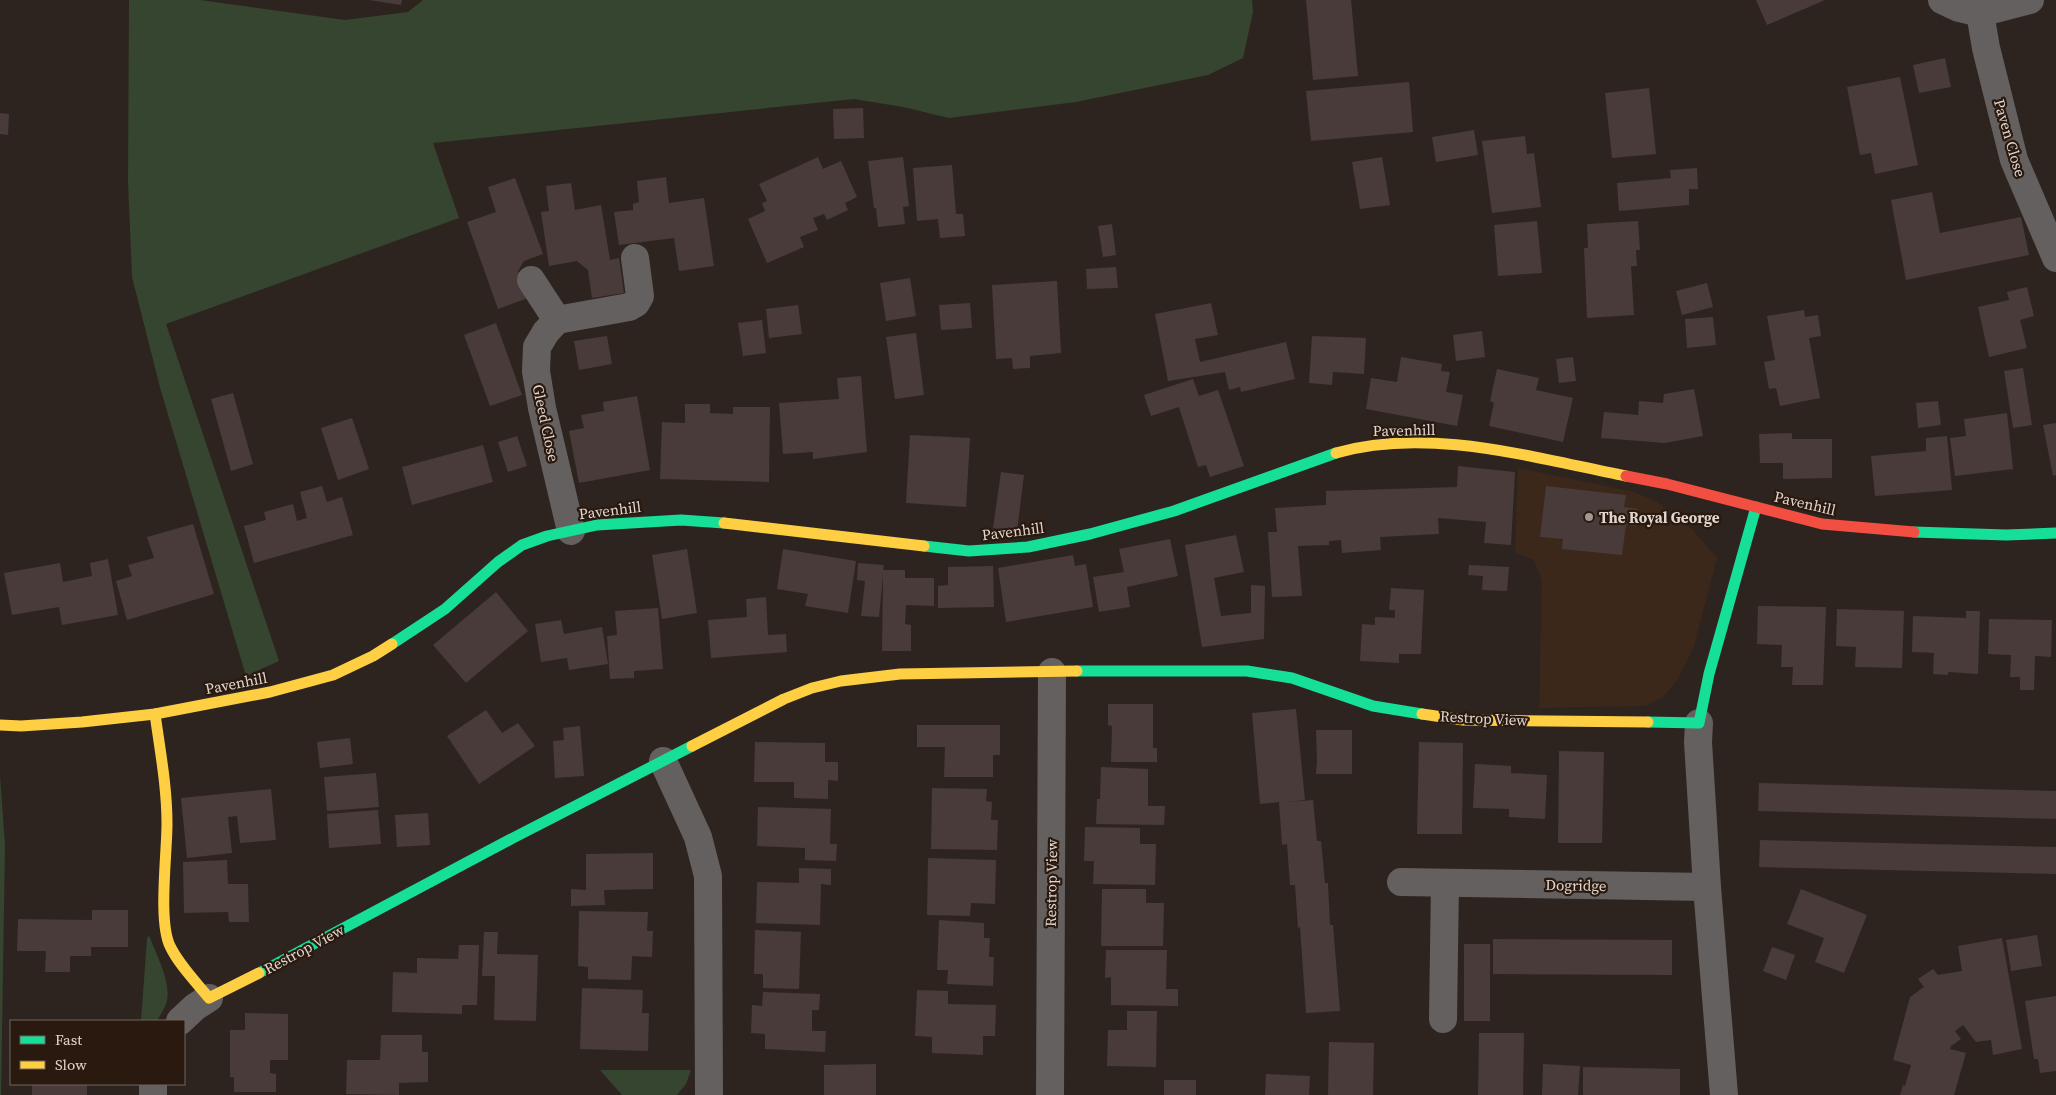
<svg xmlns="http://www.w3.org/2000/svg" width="2056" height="1095" font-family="'Source Serif 4',serif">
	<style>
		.built { fill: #3c271b }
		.green { fill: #354530 }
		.building { fill: #483b39 }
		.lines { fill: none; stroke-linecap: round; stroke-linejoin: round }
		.street { stroke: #64605f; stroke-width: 28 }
		.fast { stroke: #16e098; stroke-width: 11 }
		.slow { stroke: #ffcf43; stroke-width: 11 }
		.jam { stroke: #f24e42; stroke-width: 11 }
		.poi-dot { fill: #a29891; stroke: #29190f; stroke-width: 2 }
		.labels { text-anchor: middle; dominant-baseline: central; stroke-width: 4.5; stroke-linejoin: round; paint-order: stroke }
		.street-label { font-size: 15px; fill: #e1d6cf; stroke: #29190f }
		.poi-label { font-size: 15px; font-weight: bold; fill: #e1d6cf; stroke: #29190f; text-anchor: start }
	</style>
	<rect width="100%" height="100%" fill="#2e241f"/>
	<polygon class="built" points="1518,468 1634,492 1656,501 1692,529 1717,558 1693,649 1677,680 1663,697 1646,706 1539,708 1542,581 1534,560 1515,553"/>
	<g class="green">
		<polygon points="129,0 200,0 345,20 408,12 423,0 1252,0 1253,12 1243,58 1208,75 1076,102 949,118 903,107 854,99 433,143 459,218 166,324 279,661 246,676 161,391 132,277 128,182"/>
		<polygon points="0,776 5,845 1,1095 0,1095"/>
		<path d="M149,935C156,955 173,984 166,1004C164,1010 160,1015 157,1021H141L147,939Z"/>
		<polygon points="600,1070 691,1070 686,1084 677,1095 622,1095"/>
	</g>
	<g class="building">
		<polygon points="369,0 402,0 401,5"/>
		<polygon points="1306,0 1351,0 1358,76 1313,80"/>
		<polygon points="1756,0 1825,0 1767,25"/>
		<polygon points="1945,58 1951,87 1919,93 1913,65"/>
		<polygon points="1900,77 1918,165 1875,174 1871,153 1860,155 1847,87"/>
		<polygon points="1409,82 1413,132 1311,141 1306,91"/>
		<polygon points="1649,88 1656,154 1612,158 1605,93"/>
		<polygon points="863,108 864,138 834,139 833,109"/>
		<polygon points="0,113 9,114 8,135 0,134"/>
		<polygon points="1474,130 1478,155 1436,162 1432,137"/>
		<polygon points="1525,136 1527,154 1534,153 1541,207 1492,213 1482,141"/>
		<polygon points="818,157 823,169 841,161 857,197 845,203 848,210 827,220 824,214 813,218 818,230 800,237 804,247 767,263 748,219 765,211 762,203 767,201 759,184"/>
		<polygon points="903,157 909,206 903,207 905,224 878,227 876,208 874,208 868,161"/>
		<polygon points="1382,157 1390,205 1360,209 1352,162"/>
		<polygon points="952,165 956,214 963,214 965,236 940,238 938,219 917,221 913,168"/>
		<polygon points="1697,168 1698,189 1689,189 1689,205 1619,211 1617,183 1671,178 1670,170"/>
		<polygon points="666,177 669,203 704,198 714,266 679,271 674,238 619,245 614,212 633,210 633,204 639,202 637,181"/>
		<polygon points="515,178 543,254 524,261 518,271 528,298 498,309 467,222 496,212 488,187"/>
		<polygon points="571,183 575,210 601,205 610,260 619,258 624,293 592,298 588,270 577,261 549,266 541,212 549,211 546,186"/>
		<polygon points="1932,192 1940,233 2021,217 2029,255 1906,280 1891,200"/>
		<polygon points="1537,221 1542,273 1498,276 1494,225"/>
		<polygon points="1638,221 1640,250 1636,250 1637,266 1631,266 1634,315 1587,318 1584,248 1588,248 1587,224"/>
		<polygon points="1112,224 1116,255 1103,257 1098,226"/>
		<polygon points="1116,267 1118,288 1087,289 1086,269"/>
		<polygon points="910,278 916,316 886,321 880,283"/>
		<polygon points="1057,281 1061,353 1030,356 1030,368 1013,369 1012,358 996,359 992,285"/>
		<polygon points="1707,283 1713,307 1682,315 1676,291"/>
		<polygon points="2027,287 2034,316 2020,320 2027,348 1989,357 1978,307 2009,300 2007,292"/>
		<polygon points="970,303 972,328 941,330 939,305"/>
		<polygon points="1211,303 1218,335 1195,339 1200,362 1286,342 1295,379 1241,392 1240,387 1229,390 1225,372 1168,381 1155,314"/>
		<polygon points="798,305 802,334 769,338 766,309"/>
		<polygon points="1804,310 1805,317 1818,315 1821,336 1809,338 1820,398 1780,406 1776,388 1769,389 1764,362 1775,360 1767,316"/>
		<polygon points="1713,317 1716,345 1687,348 1685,319"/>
		<polygon points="762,320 766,353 743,356 738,323"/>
		<polygon points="496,323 522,395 490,406 464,335"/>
		<polygon points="1482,331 1485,357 1456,361 1453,335"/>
		<polygon points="916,333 924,395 895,399 886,337"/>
		<polygon points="607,336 612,364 579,370 574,341"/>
		<polygon points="1312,336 1366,338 1364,374 1333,372 1332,385 1309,383"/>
		<polygon points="1401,357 1442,364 1441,371 1450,372 1446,392 1463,395 1457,426 1366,409 1371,378 1397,382"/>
		<polygon points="1573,357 1576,381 1559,383 1556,359"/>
		<polygon points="2023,368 2032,425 2013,428 2004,371"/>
		<polygon points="1497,369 1539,378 1536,390 1573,398 1563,442 1489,426 1494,403 1490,401"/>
		<polygon points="861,376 867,452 813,459 813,452 783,454 779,403 839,399 837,378"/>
		<polygon points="1193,379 1199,396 1218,390 1244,466 1210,477 1206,465 1198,467 1179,407 1151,416 1144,395"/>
		<polygon points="1694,389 1703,436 1665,443 1601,438 1604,412 1638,415 1639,401 1663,403 1664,394"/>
		<polygon points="233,393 253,464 231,471 211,399"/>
		<polygon points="637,396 650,470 579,483 569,431 584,428 581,415 604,411 603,402"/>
		<polygon points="1938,401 1941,425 1918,428 1916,403"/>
		<polygon points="685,404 710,404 710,413 733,414 733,407 770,407 769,482 660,479 662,422 685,423"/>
		<polygon points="2007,413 2013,469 1955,476 1950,438 1966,436 1964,419"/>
		<polygon points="352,418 369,469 338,480 321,428"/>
		<polygon points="2056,423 2056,475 2053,476 2043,425"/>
		<polygon points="1792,433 1792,439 1832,439 1832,478 1783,479 1783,463 1760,463 1759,434"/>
		<polygon points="910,435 970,438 966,507 906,503"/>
		<polygon points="517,436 527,466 508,472 498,442"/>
		<polygon points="1947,436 1952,490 1875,496 1871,456 1926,451 1926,438"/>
		<polygon points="483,445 493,482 412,505 402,467"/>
		<polygon points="1458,466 1515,472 1511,545 1484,543 1486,522 1438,518 1439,534 1380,537 1381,550 1342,553 1341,540 1329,541 1329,545 1298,546 1302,596 1272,597 1268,532 1277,532 1275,508 1326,505 1326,491 1457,487"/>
		<polygon points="1001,472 1024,475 1017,531 993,528"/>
		<polygon points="322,486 327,502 342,497 353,535 254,563 244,526 266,520 264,512 293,504 297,521 307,518 300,492"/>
		<polygon points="1546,486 1626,495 1624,507 1638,509 1636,526 1626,525 1622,555 1562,549 1563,539 1540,537"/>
		<polygon points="193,524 214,594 127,620 116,581 132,576 128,565 154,558 147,537"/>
		<polygon points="1236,535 1244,572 1214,578 1221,616 1251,613 1251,585 1265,586 1264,639 1202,647 1185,545"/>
		<polygon points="1170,539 1178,576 1127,587 1130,607 1099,612 1093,577 1124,572 1119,549"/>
		<polygon points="687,549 697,613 662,619 652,555"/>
		<polygon points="783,549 856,561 848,613 805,606 808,594 777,589"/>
		<polygon points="1073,555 1075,566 1086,564 1093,607 1006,622 998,568"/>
		<polygon points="108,559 118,615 62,625 59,607 12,615 4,573 60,563 63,582 92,576 90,563"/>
		<polygon points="858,563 884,565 883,570 905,570 905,578 934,578 934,606 906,605 905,624 911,625 911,651 882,651 883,575 879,617 861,616 865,581 857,580"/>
		<polygon points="1469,565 1509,567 1507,591 1482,590 1483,576 1468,575"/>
		<polygon points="993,566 994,607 938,608 938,586 948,585 948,567"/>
		<polygon points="1391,588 1424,590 1421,654 1399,654 1399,663 1360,661 1362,624 1375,625 1375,617 1395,618 1395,610 1389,610"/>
		<polygon points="496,592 528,631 466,683 433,645"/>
		<polygon points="766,597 768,635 786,634 787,652 711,658 708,620 747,617 746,599"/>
		<polygon points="1758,606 1826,607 1823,685 1792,685 1793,667 1781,667 1782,645 1757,644"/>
		<polygon points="658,608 663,669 634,671 634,678 610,679 607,636 617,635 615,611"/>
		<polygon points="1837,609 1904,611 1902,668 1855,667 1856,647 1836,646"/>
		<polygon points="1966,611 1980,611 1978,674 1948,672 1948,675 1933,674 1934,653 1912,652 1913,616 1966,618"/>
		<polygon points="1989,619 2052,620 2051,657 2035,656 2034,690 2020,690 2020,677 2010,677 2011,655 1988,654"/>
		<polygon points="561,620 564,634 602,627 608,664 569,670 567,658 541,662 535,624"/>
		<polygon points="1108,704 1153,704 1153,748 1157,748 1157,762 1111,762 1112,726 1108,725"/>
		<polygon points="1296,709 1305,800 1288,802 1313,800 1317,841 1321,841 1325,883 1328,883 1330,925 1333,925 1340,1011 1306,1013 1300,927 1298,928 1295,885 1290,885 1287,844 1282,845 1279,802 1260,804 1252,713"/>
		<polygon points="486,710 502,733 518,723 535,746 479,784 447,736"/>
		<polygon points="917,725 1000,725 1000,755 993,755 993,777 944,777 945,747 917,747"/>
		<polygon points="580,726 584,776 555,778 553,741 564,740 563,728"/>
		<polygon points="1316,730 1352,730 1352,774 1316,774 1317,760"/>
		<polygon points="350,738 353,764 320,768 317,742"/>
		<polygon points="755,742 825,743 825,762 838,762 838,781 828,780 828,799 794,798 794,782 754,782"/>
		<polygon points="1419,742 1463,743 1462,834 1417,834"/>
		<polygon points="1559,751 1604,752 1602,843 1558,843"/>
		<polygon points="1475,764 1511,766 1511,773 1547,775 1545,819 1509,817 1509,809 1473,808"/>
		<polygon points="1101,767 1148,769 1148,806 1165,806 1164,825 1096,824 1097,799 1100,799"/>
		<polygon points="376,773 379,807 327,811 324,777"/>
		<polygon points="1759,783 2056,791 2056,819 1758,811"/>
		<polygon points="932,788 987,789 986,801 992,802 991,820 998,820 997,850 931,849"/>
		<polygon points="271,789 276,840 240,843 237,816 228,817 232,853 187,858 181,798"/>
		<polygon points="758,807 831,809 830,844 837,844 836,861 805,860 805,848 757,846"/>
		<polygon points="378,810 381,844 329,848 327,814"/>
		<polygon points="428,813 430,845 397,847 395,815"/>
		<polygon points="1085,827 1140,828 1140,844 1156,844 1155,885 1093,884 1094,861 1084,861"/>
		<polygon points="1760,840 2056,847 2056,874 1759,867"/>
		<polygon points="653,853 653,889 604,890 605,905 571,906 571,889 586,890 586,854"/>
		<polygon points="928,858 996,860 995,904 971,903 970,916 927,915"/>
		<polygon points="227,860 228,884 248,884 249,922 229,922 228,912 184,913 183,862"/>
		<polygon points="799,868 831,869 831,885 821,884 820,925 756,923 757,882 799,883"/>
		<polygon points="1102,889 1146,889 1146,903 1164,903 1163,946 1101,946"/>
		<polygon points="1801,889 1867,915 1844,973 1815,962 1824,938 1787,924"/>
		<polygon points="92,910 128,910 128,947 91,947 91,956 70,956 70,972 45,972 46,951 17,951 18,919 92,920"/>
		<polygon points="579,911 648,912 647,931 653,931 652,957 632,956 631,980 588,979 588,967 578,966"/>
		<polygon points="939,920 984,923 984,938 990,938 989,957 994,957 993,986 947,984 948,970 937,970"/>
		<polygon points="755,930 801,932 799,989 763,988 763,974 754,974"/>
		<polygon points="484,932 498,932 497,954 538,955 536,1021 494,1020 495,976 482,976"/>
		<polygon points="2037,935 2042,966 2011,971 2006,940"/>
		<polygon points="2002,938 2022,1049 1993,1055 1991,1040 1976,1042 1963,1025 1955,1031 1961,1039 1951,1046 1950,1049 1966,1053 1954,1095 1900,1095 1903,1085 1905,1086 1911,1065 1893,1060 1910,997 1924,987 1918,979 1933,969 1938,975 1962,971 1958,946"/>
		<polygon points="1493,939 1672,940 1672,975 1493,974"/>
		<rect x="1464" y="944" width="26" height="77"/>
		<polygon points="459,945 479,945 477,1005 462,1005 462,1014 392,1012 393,972 417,973 417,958 458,959"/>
		<polygon points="1772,947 1795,955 1786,980 1763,971"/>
		<polygon points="1106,950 1167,950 1166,989 1178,989 1178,1006 1111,1005 1111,977 1105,978"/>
		<polygon points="582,988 643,990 642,1013 649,1013 648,1051 580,1049"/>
		<polygon points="917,990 948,991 948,1004 996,1005 995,1036 983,1036 983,1055 932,1053 932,1037 915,1036"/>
		<polygon points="763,992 820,994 819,1010 812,1010 812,1031 826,1031 825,1052 765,1049 765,1034 751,1033 752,1005 762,1006"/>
		<polygon points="2056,996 2056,1071 2040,1073 2038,1059 2034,1059 2025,1001"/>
		<polygon points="1127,1011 1157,1011 1156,1067 1107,1066 1108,1030 1127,1030"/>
		<polygon points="245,1013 288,1014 288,1060 270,1060 270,1073 276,1074 276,1092 234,1092 234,1077 230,1077 230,1030 245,1030"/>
		<polygon points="1479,1033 1524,1033 1523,1095 1478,1095"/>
		<polygon points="381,1035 422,1035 422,1052 428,1052 428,1082 399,1083 399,1095 346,1094 347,1060 380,1060"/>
		<polygon points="1329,1042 1374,1043 1373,1095 1328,1095"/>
		<polygon points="876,1064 876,1095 824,1095 824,1065"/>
		<polygon points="1543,1064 1580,1066 1578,1095 1542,1095"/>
		<polygon points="1583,1067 1680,1069 1680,1095 1583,1095"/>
		<polygon points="1266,1074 1310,1076 1309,1095 1265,1095"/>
		<rect x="1164" y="1080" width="32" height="15"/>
		<rect x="32" y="1084" width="55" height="11"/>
	</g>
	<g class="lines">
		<g class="street">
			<polyline points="1942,0 1959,8 1980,13 1986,48 2014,160 2056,258"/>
			<polyline points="1980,13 2030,0"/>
			<polyline points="531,280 557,320"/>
			<polyline points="571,531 542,408 536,371 537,347 546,332 557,320 629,307 636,303 640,296 635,258"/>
			<polyline points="1699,723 1698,742 1707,887 1724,1095"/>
			<polyline points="663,761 698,837 708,876 709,1095"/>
			<polyline points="1401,882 1707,887"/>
			<polyline points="1443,1019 1445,883"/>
			<polyline points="180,1021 195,1007 209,998"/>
			<polyline points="153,1095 153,1084"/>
			<polyline points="1050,1095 1052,672"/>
		</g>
		<g class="fast">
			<polyline points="1914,532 2006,535 2056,533"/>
			<polyline points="924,546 969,551 1028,547 1090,534 1174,511 1336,453"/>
			<polyline points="392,644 445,609 498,562 522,545 547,536 597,525 681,520 724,523"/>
			<polyline points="1077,671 1247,671 1292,678 1373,706 1422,714"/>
			<polyline points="1648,722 1699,723 1709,674 1756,507"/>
			<polyline points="259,973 513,838 692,746"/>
		</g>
		<g class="slow">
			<path d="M1336,453C1427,426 1534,458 1626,476"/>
			<polyline points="724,523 924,546"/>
			<path d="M155,714C160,750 167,787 167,824C167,854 158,921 170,946C179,965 196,982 209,998L259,973"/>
			<polyline points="1422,714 1463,720 1648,722"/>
			<polyline points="0,725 21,726 82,722 155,714 270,692 333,675 373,656 392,644"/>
			<polyline points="692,746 784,699 812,688 841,681 900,674 1077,671"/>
		</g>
		<polyline class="jam" points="1626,476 1667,484 1822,524 1914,532"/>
	</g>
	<circle class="poi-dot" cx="1589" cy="517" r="5"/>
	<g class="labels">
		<g class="street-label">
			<text transform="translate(2010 138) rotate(74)">Paven Close</text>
			<text transform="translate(546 423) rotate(78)">Gleed Close</text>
			<text transform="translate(1404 430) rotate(-1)">Pavenhill</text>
			<text transform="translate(1805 503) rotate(13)">Pavenhill</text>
			<text transform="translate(610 510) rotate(-7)">Pavenhill</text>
			<text transform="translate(1013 531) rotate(-7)">Pavenhill</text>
			<text transform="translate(236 683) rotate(-11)">Pavenhill</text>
			<text transform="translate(1484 718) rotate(3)">Restrop View</text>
			<text transform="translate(1051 883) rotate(-89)">Restrop View</text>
			<text transform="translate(1576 885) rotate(1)">Dogridge</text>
			<text transform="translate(304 949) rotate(-28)">Restrop View</text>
		</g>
		<g class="poi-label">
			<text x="1599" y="517">The Royal George</text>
		</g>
	</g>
	<rect x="10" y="1020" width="175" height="65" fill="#29190f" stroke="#73655c"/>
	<rect x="20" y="1036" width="25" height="8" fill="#16e098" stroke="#73655c"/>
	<text x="55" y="1045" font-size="15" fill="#e1d6cf">Fast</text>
	<rect x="20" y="1061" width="25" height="8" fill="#ffcf43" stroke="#73655c"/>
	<text x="55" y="1070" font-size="15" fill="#e1d6cf">Slow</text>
</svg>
